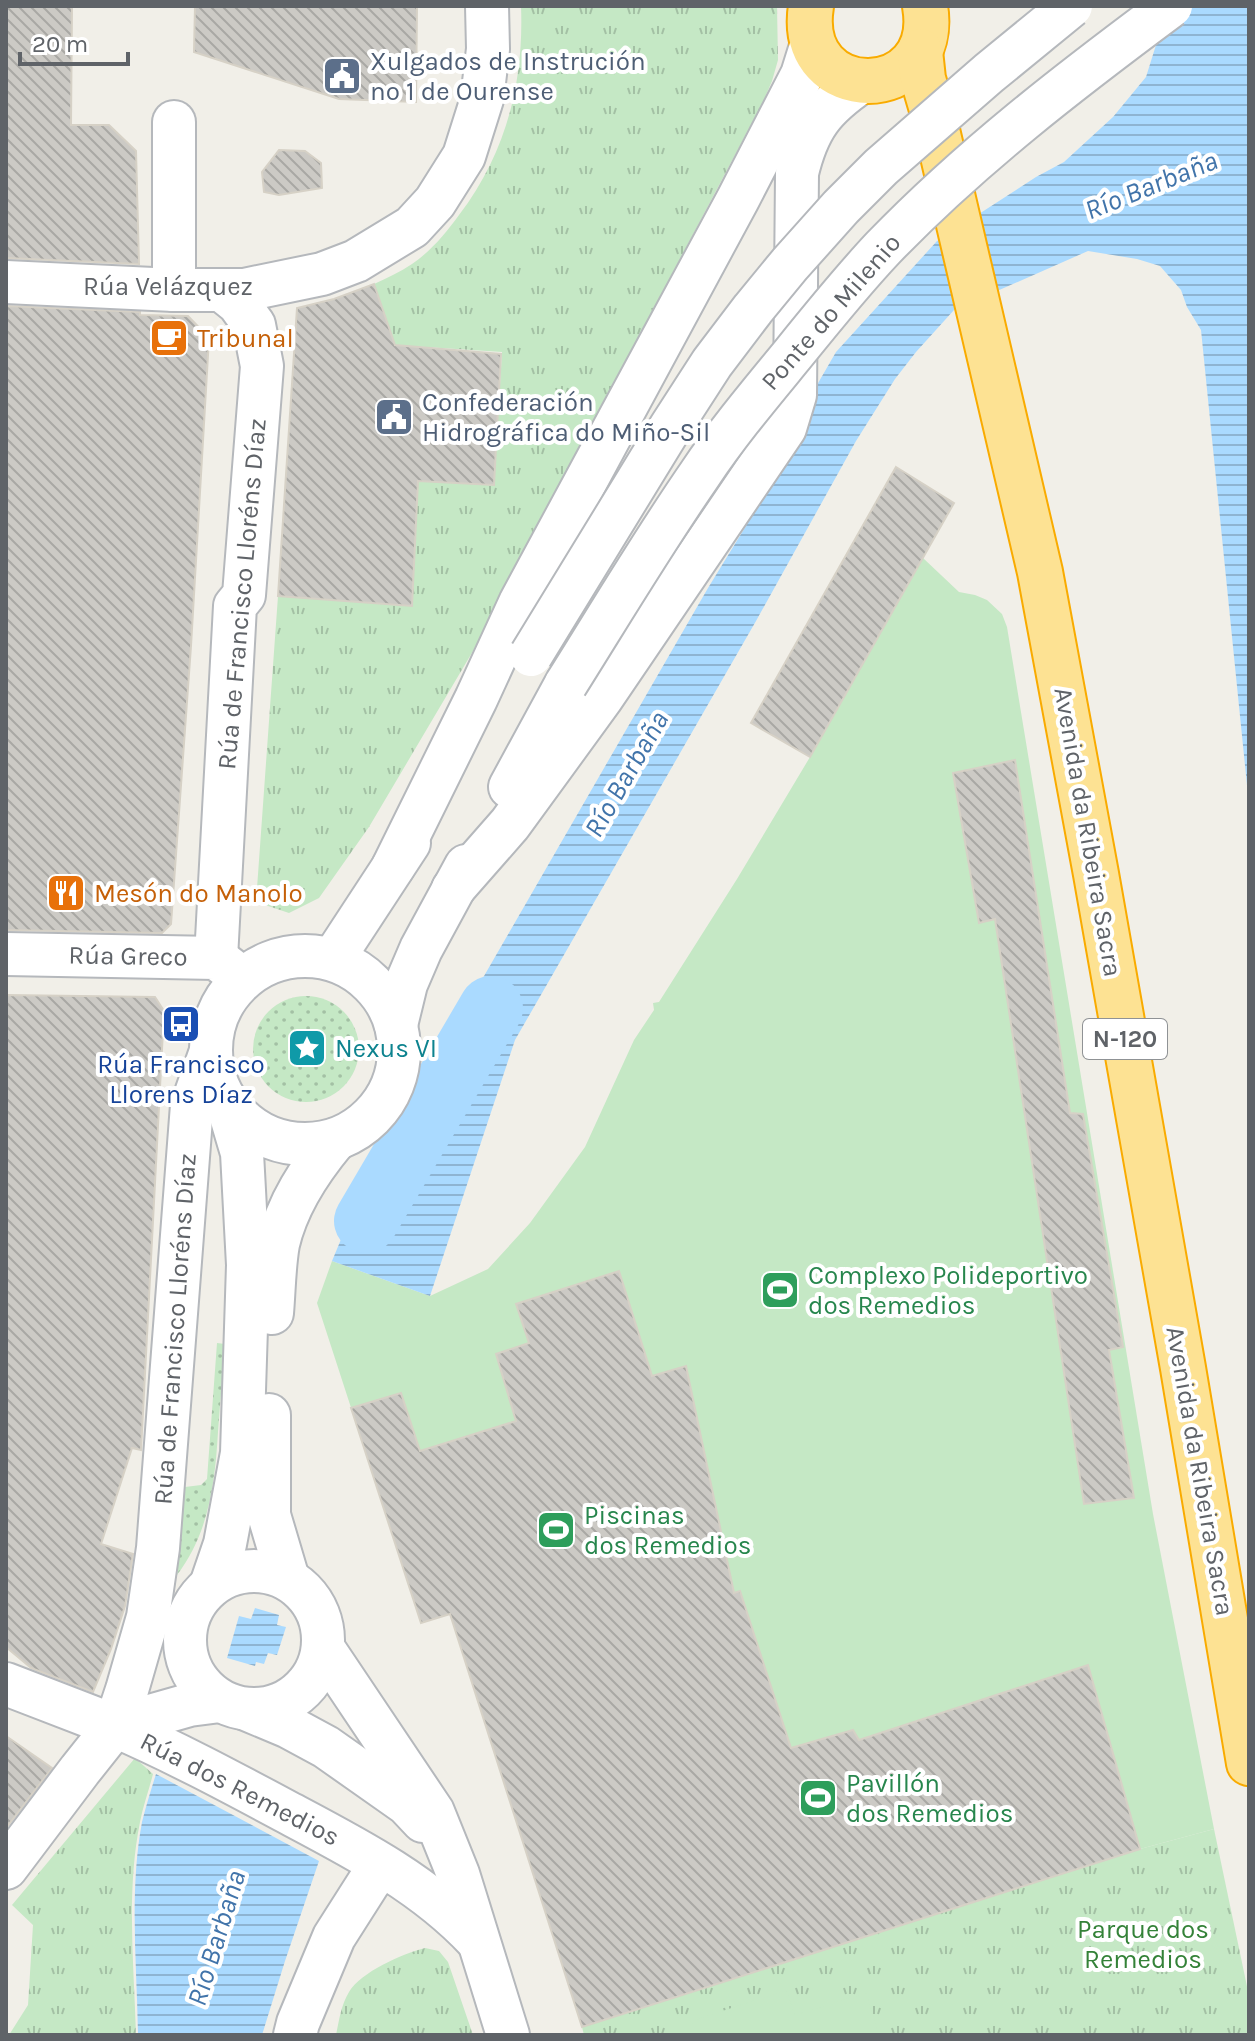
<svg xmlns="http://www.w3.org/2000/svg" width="1255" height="2041" font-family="Karla,sans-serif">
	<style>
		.grass { fill: url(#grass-dots) }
		.park { fill: url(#park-tufts) }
		.pitch { fill: #c5e8c5 }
		.water { fill: url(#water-rules) }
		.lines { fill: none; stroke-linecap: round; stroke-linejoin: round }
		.river { stroke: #aadaff; stroke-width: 64 }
		.building { fill: url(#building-back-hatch); stroke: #d6d1c6; stroke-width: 2 }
		.minor-casing { stroke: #b5b8bc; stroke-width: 46 }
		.highway-casing { stroke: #f9ab00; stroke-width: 48 }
		.minor { stroke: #fff; stroke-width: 42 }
		.highway { stroke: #fde293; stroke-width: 44 }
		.minor-bridge-casing { stroke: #b5b8bc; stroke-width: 46; stroke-linecap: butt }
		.minor-bridge { stroke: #fff; stroke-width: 42 }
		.labels { text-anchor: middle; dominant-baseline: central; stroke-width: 8; stroke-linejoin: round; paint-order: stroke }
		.shield { fill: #fff; stroke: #8f9295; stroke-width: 2 }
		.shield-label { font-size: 24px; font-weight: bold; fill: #5f6368 }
		.service-label { font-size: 26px; fill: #4e5e75; stroke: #fff; text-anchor: start }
		.street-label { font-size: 26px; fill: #5f6368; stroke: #fff }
		.food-label { font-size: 26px; fill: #c56008; stroke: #fff; text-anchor: start }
		.culture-label { font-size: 26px; fill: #0d838f; stroke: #fff; text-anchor: start }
		.transit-label { font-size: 26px; fill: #164399; stroke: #fff }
		.leisure-label { font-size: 26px; fill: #27864d; stroke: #fff; text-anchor: start }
		.park-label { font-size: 26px; fill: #348238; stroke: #fff }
		.water-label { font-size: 28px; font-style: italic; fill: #4174aa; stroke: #fff }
	</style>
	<defs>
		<pattern id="grass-dots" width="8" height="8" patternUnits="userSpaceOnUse" patternTransform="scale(2)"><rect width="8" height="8" fill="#c5e8c5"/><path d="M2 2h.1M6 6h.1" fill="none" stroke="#a3c0a4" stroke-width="1.8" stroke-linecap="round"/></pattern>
		<pattern id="park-tufts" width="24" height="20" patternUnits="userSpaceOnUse" patternTransform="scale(2)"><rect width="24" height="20" fill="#c5e8c5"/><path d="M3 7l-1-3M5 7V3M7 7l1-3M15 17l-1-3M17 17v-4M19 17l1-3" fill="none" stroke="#a3c0a4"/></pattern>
		<pattern id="water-rules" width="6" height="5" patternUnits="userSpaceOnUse" patternTransform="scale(2)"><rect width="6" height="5" fill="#aadaff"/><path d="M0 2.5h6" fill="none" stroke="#8eb4d2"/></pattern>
		<pattern id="building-back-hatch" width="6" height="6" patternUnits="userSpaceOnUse" patternTransform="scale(2)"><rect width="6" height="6" fill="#cccac5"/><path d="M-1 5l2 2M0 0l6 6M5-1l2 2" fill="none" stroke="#a9a8a4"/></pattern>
	</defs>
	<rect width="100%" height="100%" fill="#f1efe8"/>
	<g class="grass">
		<circle cx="306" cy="1049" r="53"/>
		<path d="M217,1343L225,1344C223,1373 220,1403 218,1432C215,1483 209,1533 177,1575L185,1487L201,1485L207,1479Z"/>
	</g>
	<g class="park">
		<path d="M521,6H777L778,60L772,81L763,102L473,651L369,827L319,898L289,913L256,902L278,596L412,606L418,481L494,485L502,352L395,345L374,284C387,278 400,272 412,264C431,251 446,233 459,215C506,153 524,83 521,6Z"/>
		<path d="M135,1758L153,1774C149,1790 143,1806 140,1822C126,1892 134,1965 136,2035H9L28,2005L33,1925L12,1905Z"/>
		<polygon points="1214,1829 1249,1996 1249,2035 584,2035 582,2027 1140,1849"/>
		<path d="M425,1948L439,1951L448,1962L473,2035H336C339,2021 341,2005 349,1992C361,1972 402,1954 425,1948Z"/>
	</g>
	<g class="pitch">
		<polygon points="923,558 959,592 975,595 987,600 1002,614 1007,627 1153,1514 1214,1829 1140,1849 582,2027 450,1614 421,1623 317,1303 332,1261 430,1296 488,1269 530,1223 585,1147 634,1040 654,1010 653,1003 659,1002 737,879 810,757"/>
		<polygon points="786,1990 795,2015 866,1993 879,2035 696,2035 692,2021"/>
	</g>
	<g class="water">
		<polygon points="1143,6 1249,6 1249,805 1201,330 1187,307 1181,290 1160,266 1137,259 1088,251 954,310 916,352 895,379 856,441 756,621 515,1040 430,1296 332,1261 374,1160 390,1150 409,1147 449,1080 443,1047 708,588 760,503 790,444 810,397 836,352 937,241 1036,177 1064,162 1113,117 1146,77 1156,45"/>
		<polygon points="255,1608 279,1615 277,1625 286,1627 277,1655 268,1653 264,1664 256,1662 255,1666 227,1658 239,1616 251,1619"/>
		<path d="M156,1774L319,1861L285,1961L262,2035H138C137,1965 129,1892 142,1822C146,1806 151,1790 156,1774Z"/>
	</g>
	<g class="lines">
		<polyline class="river" points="366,1221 491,1008"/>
	</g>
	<g class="building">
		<polygon points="6,6 72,6 71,125 109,125 136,151 139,264 6,258"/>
		<polygon points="195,6 417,6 416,102 339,99 194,52"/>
		<polygon points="279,150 305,151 321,163 322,188 279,195 264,192 262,172"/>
		<polygon points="374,284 395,345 501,354 494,485 418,481 412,606 278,596 297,308 334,299"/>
		<polygon points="6,306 140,312 140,315 188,316 209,338 191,646 171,924 162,933 6,930"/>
		<polygon points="896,467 954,503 810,757 751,723"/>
		<polygon points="1015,760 1070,1113 1083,1114 1123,1347 1109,1350 1134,1498 1084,1504 995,919 979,923 953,773"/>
		<polygon points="6,995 155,997 164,1011 141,1450 132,1448 101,1544 133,1554 125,1606 111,1649 93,1692 31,1668 6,1647"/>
		<polygon points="619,1271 652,1376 686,1366 734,1593 740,1591 791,1748 853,1730 859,1740 1088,1665 1140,1849 582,2027 450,1614 421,1623 351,1408 401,1393 420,1451 516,1421 496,1354 529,1343 516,1304"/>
		<polygon points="6,1736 52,1768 6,1828"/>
	</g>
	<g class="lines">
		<g class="minor-casing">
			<g id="minor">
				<polyline points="174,122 174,290"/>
				<polyline points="6,282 174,290 244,290 322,274 356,261 412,227 435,202 464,156 482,99 488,49 487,6"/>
				<polyline points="510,787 566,684"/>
				<polyline points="393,867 476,699 520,603 738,199 802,75 812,43"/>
				<path d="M453,889L510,824L601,699L785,428L795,395L797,173C808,127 823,108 861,82"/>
				<polyline points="6,954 216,958 238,975"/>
				<circle cx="305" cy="1050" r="94"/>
				<polyline points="216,958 235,606 244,595 262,366 254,325 238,303 223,291"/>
				<polyline points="333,959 409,843"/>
				<polyline points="396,1025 406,984 421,949 466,866"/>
				<path d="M272,1313C274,1290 274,1266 278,1244C287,1204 310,1170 335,1140"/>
				<polyline points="269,1415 269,1515 288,1579"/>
				<circle cx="254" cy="1640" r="69"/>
				<polyline points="211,1585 225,1544 242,1453 248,1265 242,1153 228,1106"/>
				<polyline points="323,1648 433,1812 458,1874 508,2035"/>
				<polyline points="6,1684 115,1726 189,1705 220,1701"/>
				<polyline points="246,1709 289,1727 326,1747 407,1804 423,1821"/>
				<path d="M115,1726C173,1751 229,1781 285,1811C353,1847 424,1883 477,1940"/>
				<polyline points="6,1868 80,1770 115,1726 127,1690 148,1617 158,1548 192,1105 210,1054"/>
				<polyline points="295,2035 298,2023 334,1937 369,1882 382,1866"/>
			</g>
		</g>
		<g class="highway-casing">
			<g id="highway">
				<path d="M811,6C795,107 942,105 925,6"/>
				<polyline points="920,51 923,79 933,113 1040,572 1096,874 1183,1368 1249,1763"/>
			</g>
		</g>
		<use href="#minor" class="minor"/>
		<use href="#highway" class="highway"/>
		<g class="minor-bridge-casing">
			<g id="minor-bridge">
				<polyline points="531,655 670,428 712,363 753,309 790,264 841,207 881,167 989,73 1071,6"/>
				<path d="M566,684C610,614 653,542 700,474C728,432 761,393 793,354C822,318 851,282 883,248C971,157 1070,81 1171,6"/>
			</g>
		</g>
		<use href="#minor-bridge" class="minor-bridge"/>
	</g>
	<defs>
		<g id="civic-square" transform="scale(2)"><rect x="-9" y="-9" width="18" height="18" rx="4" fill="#5c6f8a" stroke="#fff"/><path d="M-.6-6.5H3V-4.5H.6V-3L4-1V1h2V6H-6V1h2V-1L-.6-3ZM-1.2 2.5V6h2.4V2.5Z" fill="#fff"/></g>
		<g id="cafe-square" transform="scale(2)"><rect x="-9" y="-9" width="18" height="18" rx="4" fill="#e8710a" stroke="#fff"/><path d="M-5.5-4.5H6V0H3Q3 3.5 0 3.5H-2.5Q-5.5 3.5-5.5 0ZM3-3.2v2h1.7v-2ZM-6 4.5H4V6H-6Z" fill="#fff"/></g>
		<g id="restaurant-square" transform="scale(2)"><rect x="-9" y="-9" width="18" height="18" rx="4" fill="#e8710a" stroke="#fff"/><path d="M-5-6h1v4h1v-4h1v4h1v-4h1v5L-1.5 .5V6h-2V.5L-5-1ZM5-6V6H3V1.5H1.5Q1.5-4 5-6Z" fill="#fff"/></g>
		<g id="bus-square" transform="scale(2)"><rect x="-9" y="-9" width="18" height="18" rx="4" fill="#1a4fb4" stroke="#fff"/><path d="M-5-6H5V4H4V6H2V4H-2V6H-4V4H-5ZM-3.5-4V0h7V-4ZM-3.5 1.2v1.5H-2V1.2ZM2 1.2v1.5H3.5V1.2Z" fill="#fff"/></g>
		<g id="sight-square" transform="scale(2)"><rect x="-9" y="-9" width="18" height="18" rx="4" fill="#0f9aa8" stroke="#fff"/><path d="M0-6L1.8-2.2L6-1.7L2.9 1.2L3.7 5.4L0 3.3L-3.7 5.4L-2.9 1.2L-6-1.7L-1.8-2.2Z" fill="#fff"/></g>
		<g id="stadium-square" transform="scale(2)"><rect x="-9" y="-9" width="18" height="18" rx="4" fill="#2e9e5b" stroke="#fff"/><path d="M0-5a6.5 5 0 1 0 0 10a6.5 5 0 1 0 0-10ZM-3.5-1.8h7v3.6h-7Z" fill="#fff"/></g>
	</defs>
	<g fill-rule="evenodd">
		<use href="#civic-square" x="342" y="76"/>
		<use href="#cafe-square" x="169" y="338"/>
		<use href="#civic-square" x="394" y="417"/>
		<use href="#restaurant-square" x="66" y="893"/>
		<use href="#bus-square" x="181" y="1024"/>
		<use href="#sight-square" x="307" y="1048"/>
		<use href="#stadium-square" x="780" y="1290"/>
		<use href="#stadium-square" x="556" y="1530"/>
		<use href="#stadium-square" x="818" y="1798"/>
	</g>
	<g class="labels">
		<rect class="shield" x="1083" y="1019" width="84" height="40" rx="6"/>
		<g class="shield-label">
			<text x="1125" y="1039">N-120</text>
		</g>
		<g class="service-label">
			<text x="370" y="61">Xulgados de Instrución<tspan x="370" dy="30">nº 1 de Ourense</tspan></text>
			<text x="422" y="402">Confederación<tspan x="422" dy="30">Hidrográfica do Miño-Sil</tspan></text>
		</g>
		<g class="street-label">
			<text x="168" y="286">Rúa Velázquez</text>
			<text transform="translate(831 312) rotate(-49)">Ponte do Milenio</text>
			<text transform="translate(242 594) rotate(-85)">Rúa de Francisco Lloréns Díaz</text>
			<text transform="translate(1088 832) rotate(80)">Avenida da Ribeira Sacra</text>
			<text transform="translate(128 956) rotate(1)">Rúa Greco</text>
			<text transform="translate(175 1329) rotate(-86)">Rúa de Francisco Lloréns Díaz</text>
			<text transform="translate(1200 1471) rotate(80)">Avenida da Ribeira Sacra</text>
			<text transform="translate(240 1789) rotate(27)">Rúa dos Remedios</text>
		</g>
		<g class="food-label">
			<text x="197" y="338">Tribunal</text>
			<text x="94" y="893">Mesón do Manolo</text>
		</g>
		<g class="culture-label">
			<text x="335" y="1048">Nexus VI</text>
		</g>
		<g class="transit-label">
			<text x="181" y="1064">Rúa Francisco<tspan x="181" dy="30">Llorens Díaz</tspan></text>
		</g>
		<g class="leisure-label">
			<text x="808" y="1275">Complexo Polideportivo<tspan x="808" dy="30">dos Remedios</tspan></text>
			<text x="584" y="1515">Piscinas<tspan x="584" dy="30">dos Remedios</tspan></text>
			<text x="846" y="1783">Pavillón<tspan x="846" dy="30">dos Remedios</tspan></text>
		</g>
		<g class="park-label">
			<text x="1143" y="1929">Parque dos<tspan x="1143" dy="30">Remedios</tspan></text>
		</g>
		<g class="water-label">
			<text transform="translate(1151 185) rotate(-22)">Río Barbaña</text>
			<text transform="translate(626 774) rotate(-60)">Río Barbaña</text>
			<text transform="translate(216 1938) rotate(-73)">Río Barbaña</text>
		</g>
	</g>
	<rect width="1255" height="2041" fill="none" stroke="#5f6368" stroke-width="16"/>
	<path d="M20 52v12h108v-12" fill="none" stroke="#5f6368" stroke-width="4"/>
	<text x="32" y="52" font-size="24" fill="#5f6368" stroke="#ffffff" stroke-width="6" paint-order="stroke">20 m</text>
</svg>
